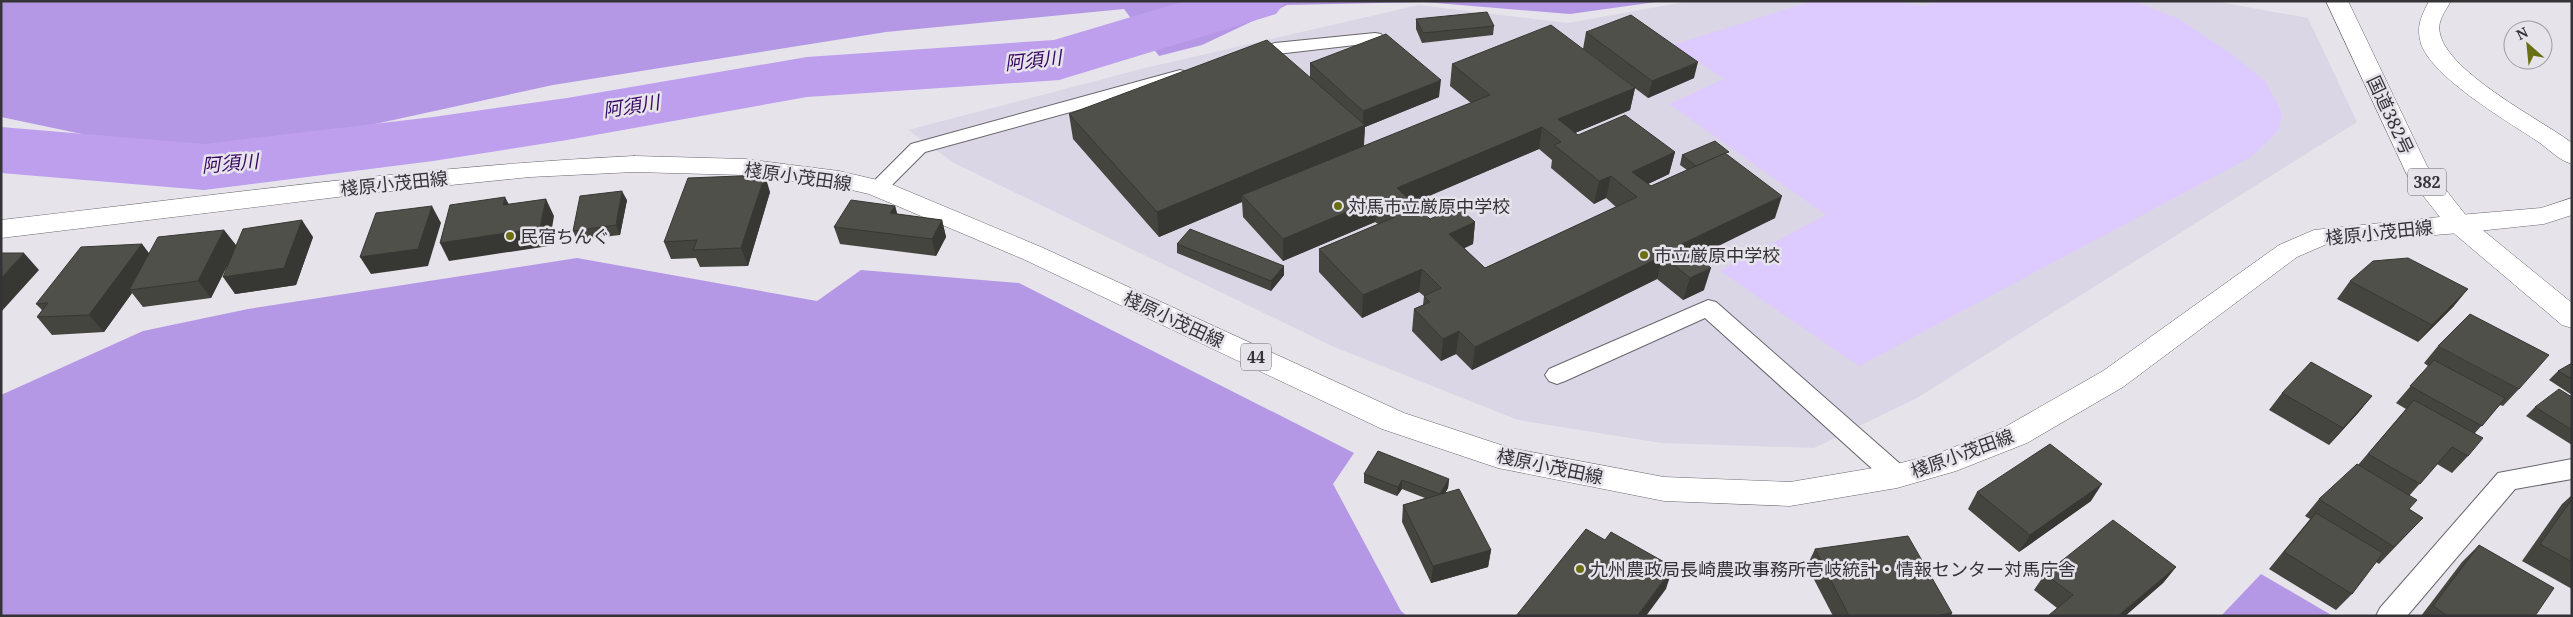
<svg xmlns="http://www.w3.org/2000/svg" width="2573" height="617" font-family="'Noto Serif','Noto Sans JP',serif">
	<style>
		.built { fill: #dbd6e5 }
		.green { fill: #ddcafe }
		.forest { fill: #b598e5 }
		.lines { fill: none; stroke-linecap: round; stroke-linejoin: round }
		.river { fill: #bd9fed; fill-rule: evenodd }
		.service-casing { stroke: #68666c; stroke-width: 2 }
		.tertiary-casing { stroke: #68666c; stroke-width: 1 }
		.primary-casing { stroke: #68666c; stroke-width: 1 }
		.trunk-casing { stroke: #68666c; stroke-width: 1 }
		.service { fill: #fff; fill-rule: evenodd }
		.tertiary { fill: #fff; fill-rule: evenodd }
		.primary { fill: #fff; fill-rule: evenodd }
		.trunk { fill: #fff; fill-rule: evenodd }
		.wall { fill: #44453f; fill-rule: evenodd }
		.shaded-wall { fill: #373833 }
		.building { fill: #4f5049; stroke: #373833; fill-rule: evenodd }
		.poi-dot { fill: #6a6f14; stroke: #e6e3eb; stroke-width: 2 }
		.labels { text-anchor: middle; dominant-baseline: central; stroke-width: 5; stroke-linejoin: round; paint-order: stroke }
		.shield { fill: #e6e3eb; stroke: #69686c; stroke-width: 1 }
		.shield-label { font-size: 16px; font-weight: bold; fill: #343336 }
		.street-label { font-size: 18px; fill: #343336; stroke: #e6e3eb }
		.poi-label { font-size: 18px; fill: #343336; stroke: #e6e3eb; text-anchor: start }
		.water-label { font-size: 19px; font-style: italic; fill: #380663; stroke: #e6e3eb }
	</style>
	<rect width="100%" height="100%" fill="#e6e3eb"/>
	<polygon class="built" points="1690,1 2214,1 2308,18 2357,122 1917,398 1814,448 1661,443 1518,420 1334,347 954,163 908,130 1145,68 1419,5 1568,23"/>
	<polygon class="green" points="1812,1 1895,1 1922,6 1942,1 2134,1 2179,19 2230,53 2266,82 2282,113 2279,130 2251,157 1859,366 1720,271 1826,215 1669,104 1724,79 1673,45"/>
	<g class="forest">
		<polygon points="1,1 1663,1 1570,14 1424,2 1287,5 1202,45 1159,56 1124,9 886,32 553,85 311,138 158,150 1,117"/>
		<polygon points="577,258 817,301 861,270 1019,283 1354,453 1333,484 1401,611 1407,616 1,616 1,395 143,331 248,309"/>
		<polygon points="2261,574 2333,616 2221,616"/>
	</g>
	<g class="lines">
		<polygon class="river" points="1185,1 1286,1 1276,14 1059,80 807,97 567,140 433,161 204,190 1,173 1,127 204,144 433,117 567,98 807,57 1054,40"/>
		<g class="service-casing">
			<g id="service">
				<polygon points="1375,33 1381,34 1384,38 1381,42 1277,54 1249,63 1242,61 1240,57 1242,53 1275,43"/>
				<polygon points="1180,70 1187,72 1189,76 1187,80 925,152 884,193 877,195 870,193 867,188 911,144"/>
				<polygon points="1708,300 1716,302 1906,469 1910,476 1906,483 1897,486 1888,483 1705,318 1565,381 1557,384 1549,381 1545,375 1549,369"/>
				<polygon points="2572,459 2572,479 2515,489 2407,616 2376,616 2380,608 2498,473"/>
			</g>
		</g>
		<g class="tertiary-casing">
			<g id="tertiary">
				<path d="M2429,1H2451C2447,8 2442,15 2440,22C2429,64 2544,121 2572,143V164C2558,160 2549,149 2537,141C2507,121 2433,78 2421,44C2416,26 2421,17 2429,1Z"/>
				<polygon points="2572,198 2572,215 2544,224 2459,233 2450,230 2446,224 2450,218 2459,215 2541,208"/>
			</g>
		</g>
		<g class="primary-casing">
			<path id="primary" d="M634,156L745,159L839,171L886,182L1041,247L1404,413L1510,448L1664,477L1790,482L1897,464L1939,453L2005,427L2103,371L2279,245L2314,230L2459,215L2468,218L2472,224L2468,230L2459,233L2327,244L2297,257L2123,387L2027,443L1956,471L1897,488L1790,506L1664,501L1498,468L1382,429L1023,259L869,194L839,187L745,175L634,172L530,177L362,194L1,238V220C212,196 422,166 634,156Z"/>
		</g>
		<g class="trunk-casing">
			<polygon id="trunk" points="2326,1 2348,1 2427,166 2468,218 2572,303 2572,328 2562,325 2450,230 2407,175"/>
		</g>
		<use href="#service" class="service"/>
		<use href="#tertiary" class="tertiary"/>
		<use href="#primary" class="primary"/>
		<use href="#trunk" class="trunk"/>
	</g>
	<g class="wall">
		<polygon points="1416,19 1494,26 1493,35 1422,43 1416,29"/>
		<polygon points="1586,32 1694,78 1648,98 1583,49"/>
		<path d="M1310,63L1439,97L1365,127L1364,146L1471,103L1450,86L1452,64L1635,88L1630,110L1575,133L1578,135L1675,152L1669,174L1648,184L1651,186L1687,170L1680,165L1682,155H1728L1775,218L1696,256L1704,290L1683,300L1657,279L1472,370L1456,354L1441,361L1412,331L1414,309L1423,305L1424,296L1419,292L1362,318L1319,272V249L1378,224L1375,222L1283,261L1243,217L1242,202L1159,237L1073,139L1069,114L1310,77ZM1539,149L1552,160L1551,168L1594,204L1606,198L1616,207L1485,268L1464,248L1473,244L1475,222L1430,219L1413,203Z"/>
		<polygon points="770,192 748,266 700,267 696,258 671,259 664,242"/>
		<polygon points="627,200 620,235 577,240 573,231"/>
		<polygon points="895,206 897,214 942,220 946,237 936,256 840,244 834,227"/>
		<polygon points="224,230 236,245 313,237 296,285 235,294 227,266 211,298 143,307 132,293 104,332 52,335 37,317 42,310 36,304 142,244 149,254"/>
		<polygon points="1177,244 1284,266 1284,275 1271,291 1177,253"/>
		<polygon points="2350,281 2454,306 2418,342 2337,299"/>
		<polygon points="2438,346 2519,389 2503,406 2500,405 2475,433 2468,456 2452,473 2437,464 2409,496 2409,509 2423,518 2379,564 2376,562 2352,594 2336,610 2269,569 2310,519 2305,516 2319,499 2358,465 2406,409 2396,403 2428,366 2424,363"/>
		<polygon points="2572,363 2572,395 2549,380 2558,371"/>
		<polygon points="2282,393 2372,396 2358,413 2329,445 2269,410"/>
		<polygon points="2572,397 2572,445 2526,416 2535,407"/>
		<polygon points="1364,474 1449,479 1448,488 1445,493 1491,550 1488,567 1431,583 1402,522 1403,505 1425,498 1402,489 1397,496 1364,483"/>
		<polygon points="1977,492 2091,501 2019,552 1968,509"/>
		<polygon points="2572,495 2572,589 2522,561 2562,504"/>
		<polygon points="2479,545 2535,616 2421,616 2462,562"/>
		<polygon points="1815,549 1952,613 1951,616 1833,616 1807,566"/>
		<polygon points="2176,567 2163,583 2125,616 2049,616 2057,608 2034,590 2045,574"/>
	</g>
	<g class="shaded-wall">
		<polygon points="1698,62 1694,78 1648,98 1652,81"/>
		<polygon points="1441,80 1439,97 1365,127 1363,150 1242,195 1242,202 1159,237 1157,212 1363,126 1363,111"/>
		<polygon points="1635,88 1630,110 1558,140 1558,119"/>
		<polygon points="1542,127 1539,149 1395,210 1397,188"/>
		<polygon points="1675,152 1669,174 1631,192 1632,172"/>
		<polygon points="765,175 770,192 748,266 741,248"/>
		<polygon points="1611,176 1606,198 1594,204 1599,181"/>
		<polygon points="622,191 627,200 620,235 616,225"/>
		<polygon points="1782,196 1775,218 1676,267 1682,244"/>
		<polygon points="505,197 514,214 503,205"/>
		<polygon points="546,199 554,216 549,246 449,261 440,243"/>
		<polygon points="1377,199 1375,222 1283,261 1283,239"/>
		<polygon points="432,206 441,223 428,266 371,274 360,257"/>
		<polygon points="895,206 900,223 890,213"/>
		<polygon points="302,220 313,237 296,285 235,294 223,277"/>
		<polygon points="942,220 946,237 936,256 932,239"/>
		<polygon points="1475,222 1473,244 1446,257 1449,234"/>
		<polygon points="224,230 237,247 211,298 198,281"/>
		<polygon points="142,244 155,261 129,290 132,293 104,332 89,315"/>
		<polygon points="24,253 39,270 1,312 1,278"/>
		<polygon points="1663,256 1657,279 1472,370 1475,347"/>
		<polygon points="1284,266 1284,275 1271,291 1271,281"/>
		<polygon points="1711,268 1704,290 1683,300 1690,278"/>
		<polygon points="1422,269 1419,292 1362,318 1363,295"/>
		<polygon points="2468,289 2454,306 2418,342 2432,325"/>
		<polygon points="1459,331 1456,354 1441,361 1443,339"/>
		<polygon points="2372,396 2358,413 2329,445 2343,428"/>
		<polygon points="1449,479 1448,488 1439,504 1440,494"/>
		<polygon points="1402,480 1402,489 1397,496 1398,487"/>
		<polygon points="2102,484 2091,501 2019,552 2030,535"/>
		<polygon points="1491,550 1488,567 1431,583 1433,566"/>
		<polygon points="1673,567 1666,589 1646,616 1637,616"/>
		<polygon points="2176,567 2163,583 2125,616 2118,616"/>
	</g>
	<g class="building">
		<polygon points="1487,12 1494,26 1423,33 1416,19"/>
		<polygon points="1631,15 1698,62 1652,81 1586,32"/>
		<path d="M1551,25L1635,88L1558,119L1578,135L1625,115L1675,152L1632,172L1651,186L1725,153L1782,196L1682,244L1711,268L1690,278L1663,256L1475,347L1459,331L1443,339L1414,309L1430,302L1424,296L1441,288L1422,269L1363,295L1319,249L1395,217L1377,199L1283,239L1242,195L1490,95L1452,64ZM1542,127L1561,142L1554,145L1599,181L1611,176L1637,197L1485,268L1449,234L1475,222L1458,207L1430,219L1397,188Z"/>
		<polygon points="1386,34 1441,80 1363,111 1310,63"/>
		<polygon points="1267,40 1365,125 1157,212 1069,114"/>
		<polygon points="1715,141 1729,152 1726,153 1725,153 1696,166 1682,155"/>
		<polygon points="765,175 741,248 693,250 697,240 664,242 688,178"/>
		<polygon points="622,191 616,225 573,231 580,196"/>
		<polygon points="505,197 503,205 546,199 540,228 440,243 450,205"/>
		<polygon points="851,200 895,206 890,213 942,220 932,239 834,227"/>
		<polygon points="432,206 418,249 360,257 376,213"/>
		<polygon points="302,220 284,268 223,277 243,229"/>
		<polygon points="1190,229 1284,266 1271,281 1177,244"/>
		<polygon points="224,230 198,281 129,290 158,237"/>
		<polygon points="142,244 89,315 37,317 48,303 36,304 81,247"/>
		<polygon points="1,253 24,253 1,278"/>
		<polygon points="2408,258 2468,289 2432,325 2350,281 2373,261"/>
		<polygon points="2470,314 2549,355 2519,389 2438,346"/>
		<polygon points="2434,360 2505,398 2482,426 2410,386"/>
		<polygon points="2311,362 2372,396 2343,428 2282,393"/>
		<polygon points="2572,363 2572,379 2558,371"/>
		<polygon points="2559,389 2572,397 2572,430 2535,407"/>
		<polygon points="2414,400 2483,438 2468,456 2452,447 2420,484 2368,454"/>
		<polygon points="2050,444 2102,484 2030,535 1977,492"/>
		<polygon points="1378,451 1449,479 1440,494 1402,480 1398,487 1364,474"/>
		<polygon points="2357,464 2417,500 2409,509 2423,518 2394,547 2319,499"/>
		<polygon points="1459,489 1491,550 1433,566 1403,505"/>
		<polygon points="2572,499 2572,562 2540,544"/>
		<polygon points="2316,513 2383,553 2352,594 2284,552"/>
		<polygon points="2113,520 2176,567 2118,616 2050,616 2049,615 2073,595 2045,574"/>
		<polygon points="1586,529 1605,540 1611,532 1673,567 1637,616 1516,616"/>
		<polygon points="1908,536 1952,613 1936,616 1849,616 1815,549"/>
		<polygon points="2479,545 2554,588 2535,616 2448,616 2433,606"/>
	</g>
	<g class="poi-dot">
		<circle cx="1338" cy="206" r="5"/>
		<circle cx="510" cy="236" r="5"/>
		<circle cx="1644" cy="255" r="5"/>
		<circle cx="1580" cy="569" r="5"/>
	</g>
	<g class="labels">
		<g class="shield">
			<rect x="2408" y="168.5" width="38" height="27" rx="4"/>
			<rect x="1241" y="343.5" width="30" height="27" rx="4"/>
		</g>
		<g class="shield-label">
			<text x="2427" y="182">382</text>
			<text x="1256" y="357">44</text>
		</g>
		<g class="street-label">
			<text transform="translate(2391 115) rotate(65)">国道382号</text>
			<text transform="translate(798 176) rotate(8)">棧原小茂田線</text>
			<text transform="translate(394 183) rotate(-6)">棧原小茂田線</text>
			<text transform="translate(2379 232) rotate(-6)">棧原小茂田線</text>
			<text transform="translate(1174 319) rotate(25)">棧原小茂田線</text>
			<text transform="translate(1962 453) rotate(-20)">棧原小茂田線</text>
			<text transform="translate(1550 466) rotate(12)">棧原小茂田線</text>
		</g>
		<g class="poi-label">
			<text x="1348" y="206">対馬市立厳原中学校</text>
			<text x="520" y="236">民宿ちんぐ</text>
			<text x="1654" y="255">市立厳原中学校</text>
			<text x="1590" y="569">九州農政局長崎農政事務所壱岐統計・情報センター対馬庁舎</text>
		</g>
		<g class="water-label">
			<text transform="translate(1033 60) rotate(-6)">阿須川</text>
			<text transform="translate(631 106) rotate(-9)">阿須川</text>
			<text transform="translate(230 163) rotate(-5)">阿須川</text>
		</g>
	</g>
	<rect width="2573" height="617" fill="none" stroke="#343336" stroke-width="5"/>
	<g transform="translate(2528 45) rotate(333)"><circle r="24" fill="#e6e3eb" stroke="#9f9da3"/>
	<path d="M0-4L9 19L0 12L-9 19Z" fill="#6a6f14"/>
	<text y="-8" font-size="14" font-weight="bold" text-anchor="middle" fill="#343336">N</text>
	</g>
</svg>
